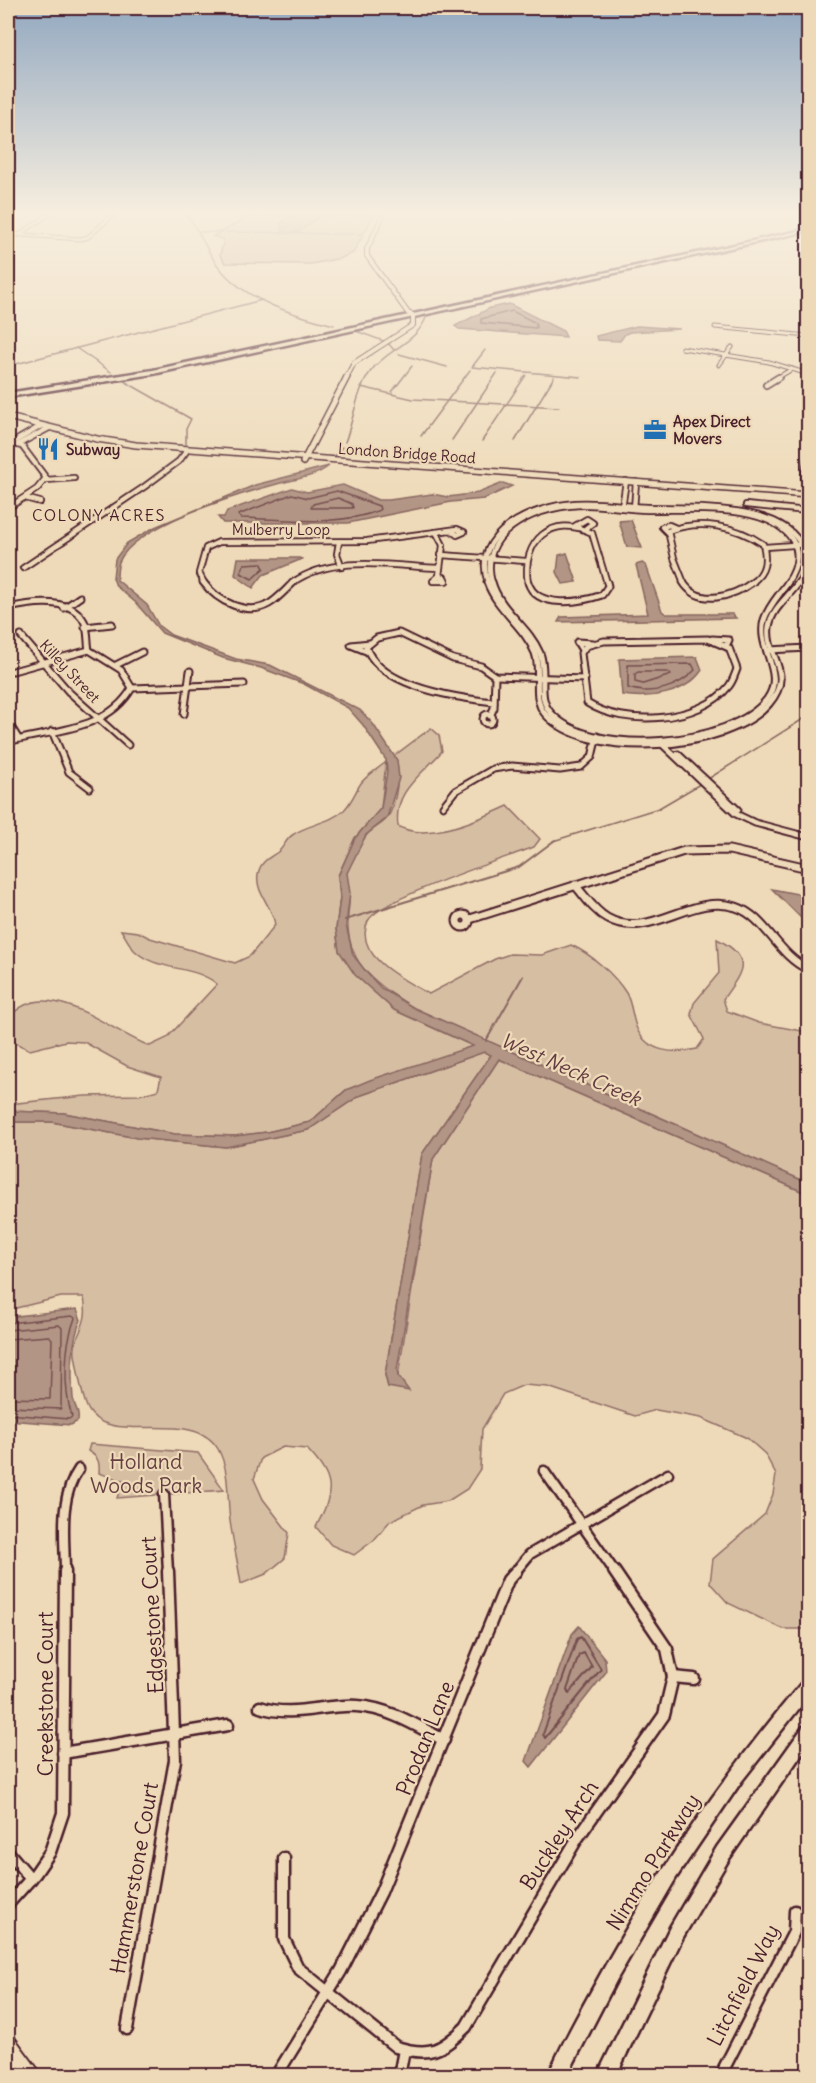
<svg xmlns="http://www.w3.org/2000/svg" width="816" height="2083" font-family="Delius,sans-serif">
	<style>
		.green { fill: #d6bea3; stroke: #906e67; stroke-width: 1.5 }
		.water { fill: #b29584; stroke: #886660; stroke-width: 1.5 }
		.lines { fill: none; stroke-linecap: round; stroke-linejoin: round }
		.shore-far1 { stroke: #744e4f; stroke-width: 1.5 }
		.shore { stroke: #744e4f; stroke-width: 2 }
		.stream-far1 { stroke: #886660; stroke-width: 1.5 }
		.stream { stroke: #886660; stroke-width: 2 }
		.minor-far5-casing { stroke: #4a1f2b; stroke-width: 5 }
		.minor-far4-casing { stroke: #4a1f2b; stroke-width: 8 }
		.minor-far3-casing { stroke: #4a1f2b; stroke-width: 9 }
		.minor-far2-casing { stroke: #4a1f2b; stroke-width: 11 }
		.minor-far1-casing { stroke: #4a1f2b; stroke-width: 13 }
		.minor-casing { stroke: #4a1f2b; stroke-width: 15 }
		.tertiary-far1-casing { stroke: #4a1f2b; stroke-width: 6 }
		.tertiary-casing { stroke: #4a1f2b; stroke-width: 8 }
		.secondary-far1-casing { stroke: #4a1f2b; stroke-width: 8 }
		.secondary-casing { stroke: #4a1f2b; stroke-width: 18 }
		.primary-casing { stroke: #4a1f2b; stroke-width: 5 }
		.trunk-casing { stroke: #4a1f2b; stroke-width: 5 }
		.minor-far5 { stroke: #eedab8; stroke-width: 3 }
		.minor-far4 { stroke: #eedab8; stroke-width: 4.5 }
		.minor-far3 { stroke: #eedab8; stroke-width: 5 }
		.minor-far2 { stroke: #eedab8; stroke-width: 7 }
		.minor-far1 { stroke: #eedab8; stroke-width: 8 }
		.minor { stroke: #eedab8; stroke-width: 10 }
		.tertiary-far1 { stroke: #eedab8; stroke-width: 4 }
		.tertiary { stroke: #eedab8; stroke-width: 5 }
		.secondary-far1 { stroke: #eedab8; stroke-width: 5 }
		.secondary { stroke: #eedab8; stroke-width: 14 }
		.primary { fill: #eedab8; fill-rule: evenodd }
		.trunk { fill: #eedab8; fill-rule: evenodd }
		.labels { text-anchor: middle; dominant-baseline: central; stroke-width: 4.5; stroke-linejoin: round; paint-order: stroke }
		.far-poi-label { font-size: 15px; font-weight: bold; fill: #4a1f2b; stroke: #eedab8; text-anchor: start }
		.far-street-label { font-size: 15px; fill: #4a1f2b; stroke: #eedab8 }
		.far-neighbourhood-label { font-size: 16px; letter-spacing: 1.5px; fill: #4a1f2b; stroke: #eedab8 }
		.water-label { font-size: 20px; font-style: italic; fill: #643c41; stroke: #eedab8 }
		.near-park-label { font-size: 21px; fill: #663f43; stroke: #eedab8 }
		.near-street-label { font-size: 21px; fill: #4a1f2b; stroke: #eedab8 }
	</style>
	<rect width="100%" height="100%" fill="#eedab8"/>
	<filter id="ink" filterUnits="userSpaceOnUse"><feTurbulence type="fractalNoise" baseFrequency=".0167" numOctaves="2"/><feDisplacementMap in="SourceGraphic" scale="12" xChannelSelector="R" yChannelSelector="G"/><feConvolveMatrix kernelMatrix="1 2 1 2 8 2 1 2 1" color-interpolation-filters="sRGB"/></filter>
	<g filter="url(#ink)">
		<g class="green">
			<polygon points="252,215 374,215 353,253 341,258 311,264 225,263 220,255 224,240 213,236"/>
			<path d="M431,728L439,735L442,751C422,775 393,791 398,826C426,843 480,819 508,806L540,839L534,847C506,858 378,899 368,921C352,956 406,981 429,994L495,959L510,954L542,955L571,945C591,954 614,974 626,993C632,1003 632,1018 637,1029C648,1053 675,1054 697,1049L704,1039L691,1014L694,1003L719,973L717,939C754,958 743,971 723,999L727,1011L759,1023L808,1032V1183L414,1008C371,981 341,960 349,905C350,894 345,883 347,873C349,863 360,844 366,836C371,829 382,825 387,818C396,806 402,769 394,756Z"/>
			<path d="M386,762L381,808L355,838L338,876L340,897L336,929L339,951L394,1010L473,1046L346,1090L310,1122L267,1132L235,1136L175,1134L64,1113L8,1111V1104L85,1096L139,1095L158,1090L161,1077L127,1066L84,1042L66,1041L30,1050L15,1043L9,1018C46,972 110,1032 150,1046L167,1038L217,984C193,964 156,972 134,950C129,944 125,936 121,930L138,932L150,938L235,963L250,956L275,925C273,906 255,894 258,874C261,860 270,858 279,851C285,846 286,838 294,834C309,824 330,823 344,810C352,802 355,792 361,783C367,775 378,769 386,762Z"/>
			<path d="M484,1052L491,1055L422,1154L385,1375L388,1387L398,1376L433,1159L499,1059L808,1194V1629H783L728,1603L710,1583L713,1559L765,1514L773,1494L776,1475L765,1454L747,1438L701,1418L656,1410L635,1416L548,1387L524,1385L503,1394L482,1429L480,1469L467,1489L448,1501L423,1505L390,1521L374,1540L354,1555L331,1545L316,1527C335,1491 335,1479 307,1449L283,1447L261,1458L254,1479L263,1499L289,1533L285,1558L266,1574L241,1584C238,1563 233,1542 230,1521C227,1498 230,1470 218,1449C194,1406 108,1448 88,1409C81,1395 78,1371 75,1355C73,1340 83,1330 85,1316C86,1310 85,1303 84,1297H61L8,1310V1122H52L137,1138L226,1147L308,1130L359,1096Z"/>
			<path d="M90,1444L198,1453L224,1490L117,1498L123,1481L99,1473C100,1461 98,1457 88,1451Z"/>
		</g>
		<g class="water">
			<polygon points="294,215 321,215 300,231 288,234 282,230 280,223"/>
			<polygon points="509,304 563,331 566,337 459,329 455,326 490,308"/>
			<polygon points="637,326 680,329 630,332 625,334 620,341 597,340 596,336"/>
			<path d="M329,466C314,478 294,479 277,484C240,494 134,525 119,562C117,568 117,574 117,580L147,605L159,626L171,635L236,659L270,665L360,710L373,724L397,760L399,778L387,818L366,835L347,873L350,893L346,925L353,955L367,973L381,988L414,1008L808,1183V1194L499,1059L433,1159L397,1370L398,1376L409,1391L388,1387L385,1375L422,1154L491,1055L484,1052L359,1096L308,1130L226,1147L137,1138L52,1122H8V1111L64,1113L175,1134L235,1136L267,1132L310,1122L346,1090L370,1080L473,1046L394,1010L355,975L339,951L336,929L340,897L338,876L355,838L381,808L387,772L386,760L363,725L348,708L304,684L261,668L223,658L162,633L135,602L116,586L113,578L115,559L127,543L155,527L255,485Z"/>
			<polygon points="503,483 512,486 484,499 451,502 348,523 223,523 218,517 224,517 227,511 292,488 307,492 343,485 378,500 389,500 432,494 448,497 478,493"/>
			<polygon points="631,520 642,548 627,547 619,521"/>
			<polygon points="567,553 577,582 563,584 557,572 559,555"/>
			<polygon points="238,558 299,558 302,559 263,575 253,588 235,575"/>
			<polygon points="642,563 646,565 662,611 666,614 732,614 736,618 558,622 561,617 648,614 636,565"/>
			<path d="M697,657L702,670C685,695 649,699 622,695L619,659Z"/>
			<polygon points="772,889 808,896 808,925"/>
			<path d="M77,1309L81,1320C71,1341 71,1375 73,1398C74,1407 80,1411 78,1421L71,1425L8,1420V1317Z"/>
			<polygon points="579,1626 605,1659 606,1672 531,1767 526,1761 572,1634"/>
		</g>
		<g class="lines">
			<g class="shore-far1">
				<polygon points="512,311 536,323 536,328 481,323 481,319"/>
				<path d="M337,491L379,506L380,510C338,527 285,519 241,518L238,515L292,494L308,498Z"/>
				<polygon points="338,498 352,504 353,508 311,508 313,504"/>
				<polygon points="261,563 264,568 252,579 241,573 244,564"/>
				<path d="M692,664L695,670C679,687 651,696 628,688V665Z"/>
				<polygon points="638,672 668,672 671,675 643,684 635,682 635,674"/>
				<path d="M8,1323L72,1316L75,1318C64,1346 63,1388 72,1417L69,1419L8,1414"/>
				<polyline points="8,1330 59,1325 62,1328 61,1409 8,1407"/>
				<polyline points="8,1339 49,1336 52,1339 50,1399 8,1398"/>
			</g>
			<g class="shore">
				<polygon points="581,1637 601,1669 545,1738 543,1734 577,1639"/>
				<polygon points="584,1653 592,1667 569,1694 567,1690 579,1655"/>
			</g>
			<g class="stream-far1">
				<path d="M187,215C200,231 206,251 219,267C245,301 294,315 334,325"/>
				<polyline points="8,218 12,215"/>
				<polyline points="199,232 223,232"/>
				<polyline points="226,232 253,232"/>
				<polyline points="256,232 286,233"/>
				<polyline points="295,233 328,234"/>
				<polyline points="331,234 355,234"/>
				<polyline points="358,234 362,234"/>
				<polyline points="356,331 386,342"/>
				<polyline points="388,343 394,350"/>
				<polyline points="76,348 111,372"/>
				<polyline points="485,350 472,367 581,377"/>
				<polyline points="399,354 447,367"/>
				<polyline points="8,366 262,300"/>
				<polyline points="124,381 191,419 186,429 186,444"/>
				<polyline points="361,387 413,399 559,407"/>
				<polyline points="392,392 412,366"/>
				<polyline points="421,436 470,370"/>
				<polyline points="452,440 497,373"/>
				<polyline points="482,441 526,375"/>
				<polyline points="515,441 554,377"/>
				<path d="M345,442C354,419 356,391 371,371C387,349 418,343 427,315"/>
				<polyline points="335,456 342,447"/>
				<polyline points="708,779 808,716"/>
				<polyline points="553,841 659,808 700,784"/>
			</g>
			<g class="stream">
				<polyline points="345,920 519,867 555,840"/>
				<polyline points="486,1041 523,976"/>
			</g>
			<g class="minor-far5-casing">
				<g id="minor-far5">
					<polyline points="8,234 81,239 88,237 113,215"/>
					<polyline points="19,235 48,215"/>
					<polyline points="715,327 808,336"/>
					<polyline points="682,348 769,362 808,374"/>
					<polyline points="719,365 732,347"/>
					<polyline points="777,378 792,369"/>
				</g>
			</g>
			<g class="minor-far4-casing">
				<g id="minor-far4">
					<polyline points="766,385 779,377"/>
					<polyline points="8,443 22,446 46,478 37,489 8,508"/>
					<polyline points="12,443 41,426"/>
					<polyline points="19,444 49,428"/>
					<polyline points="804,478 808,457"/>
					<polyline points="46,480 74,478"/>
					<polyline points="25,498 40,502"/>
					<polyline points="746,505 808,511"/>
					<polyline points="622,508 626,481"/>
					<polyline points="634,509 636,482"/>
					<polyline points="575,526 587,519 593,523 586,528"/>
					<polyline points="436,532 457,529 464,532 457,535 452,531"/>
					<polyline points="668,533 662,527 669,525 676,528"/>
					<polyline points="339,542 337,554 342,567"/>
					<polyline points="765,547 808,544"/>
					<polyline points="441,555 526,561"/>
					<polyline points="23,568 144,487 179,461 188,449"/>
					<polygon points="439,576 444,577 446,581 433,581"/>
					<polyline points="204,583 199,573 206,548 219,542 367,541 436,532 443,545 439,576"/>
					<path d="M292,583C332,554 393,566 439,568"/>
					<path d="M488,583C470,532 534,506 575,503C599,501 624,506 648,507C689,508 786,502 803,549C807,562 806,572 798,583"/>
					<path d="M492,583C477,528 543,504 588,505C608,506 627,509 647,510C687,511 769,501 793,541C801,556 796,570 787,583"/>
					<path d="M528,583C521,541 552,513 592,533L607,583"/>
					<path d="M684,583L674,558L668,531C700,519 736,526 763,544C767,560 766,573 751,583"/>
				</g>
			</g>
			<g class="minor-far3-casing">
				<g id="minor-far3">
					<path d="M203,582C217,601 247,617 269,604C279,598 286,589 294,582"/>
					<path d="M487,582C497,610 524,626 535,653C542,673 531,698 545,714C588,762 729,751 769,704C796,672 765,657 769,627C772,608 789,597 799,582"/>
					<path d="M492,582C500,611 529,626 540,653C548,673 536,697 551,713C591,758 732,746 767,699C786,673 756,648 764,620C768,606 780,594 788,582"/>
					<path d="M528,582C536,610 582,602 602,595L608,586L607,582"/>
					<path d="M683,582C699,608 734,596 753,582"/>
					<path d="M8,608C30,603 71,596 84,621C89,630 87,641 89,650L121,670L132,688C108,731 51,730 8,742"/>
					<polyline points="64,608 80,597"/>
					<polyline points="85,627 112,624"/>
					<polyline points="21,636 69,692 128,745"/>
					<path d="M708,639L729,648L737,669C735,674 733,681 729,686C700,723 624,727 587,703L581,653L586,646L604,641Z"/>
					<polyline points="712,639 729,640 726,646"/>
					<polyline points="582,650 577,642 593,643"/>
					<polyline points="769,650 808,648"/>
					<polyline points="366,651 351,645 370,643"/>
					<polyline points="116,665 142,652"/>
					<polyline points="13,671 89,650"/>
					<polyline points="132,688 244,684"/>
					<path d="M494,702C457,698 380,687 366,647L377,638L399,633L453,659L481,666L495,676L585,679"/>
					<polyline points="184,714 190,671"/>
					<circle cx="488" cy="719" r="5"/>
					<polyline points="490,716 494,708 495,676"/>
					<polyline points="8,722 18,738"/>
					<polyline points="52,731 69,772 90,788"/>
					<polyline points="662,744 736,814 755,823 808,837"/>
					<polyline points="678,754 738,810"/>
					<polyline points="8,789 11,802 8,809"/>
					<polyline points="443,806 455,791 493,769 512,766 560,770 581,767 592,757 597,736"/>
				</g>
			</g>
			<g class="minor-far2-casing">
				<g id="minor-far2">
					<path d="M575,885C585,896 594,911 607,918C650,942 691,892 736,907C766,917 777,955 808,969"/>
					<circle cx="463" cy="921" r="6"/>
					<polyline points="470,919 684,851 729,850 808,868"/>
				</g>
			</g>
			<g class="minor-far1-casing">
				<g id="minor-far1">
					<polyline points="544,1471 615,1572"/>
					<polyline points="164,1494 168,1572"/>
					<path d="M65,1572C65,1538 58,1499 79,1469"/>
					<polyline points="515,1572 530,1554 668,1474"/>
				</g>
			</g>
			<g class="minor-casing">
				<g id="minor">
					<polyline points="673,1677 694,1679"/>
					<path d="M260,1707C293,1718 324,1704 357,1706C389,1708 417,1726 444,1740"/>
					<polyline points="63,1753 228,1725"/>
					<polyline points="8,1852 31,1879"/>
					<path d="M284,1858V1939L298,1968L396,2047C430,2057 441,2051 466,2027L577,1839L664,1715L673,1677L667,1649L614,1571"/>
					<polyline points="8,1904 35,1874 50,1852 63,1813 65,1571"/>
					<polyline points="127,2029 175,1760 168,1571"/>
					<polyline points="276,2076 341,1971 381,1892 508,1580 516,1571"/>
					<polyline points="399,2076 404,2050"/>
					<polyline points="720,2076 794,1932 795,1911"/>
				</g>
			</g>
			<g class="tertiary-far1-casing">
				<polyline id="tertiary-far1" points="346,378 354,363 413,325 413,315 408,313 367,256 367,249 383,215"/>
			</g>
			<g class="tertiary-casing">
				<polyline id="tertiary" points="303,462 347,377"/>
			</g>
			<g class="secondary-far1-casing">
				<polyline id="secondary-far1" points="8,417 97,439 136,445 808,495"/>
			</g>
			<g class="secondary-casing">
				<polyline id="secondary" points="8,2041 34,2076"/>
			</g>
			<g class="primary-casing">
				<polygon id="primary" points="808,229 808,231 153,374 8,397 8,393 153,370"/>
			</g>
			<g class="trunk-casing">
				<g id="trunk">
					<path d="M808,1678V1697L741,1782L676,1878L617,1979L567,2076H548C561,2045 578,2015 594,1986C653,1877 723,1776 803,1681Z"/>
					<polygon points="808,1724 808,1745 729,1859 682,1939 616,2076 597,2076 670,1927 717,1847 803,1727"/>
				</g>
			</g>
			<use href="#minor-far5" class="minor-far5"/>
			<use href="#minor-far4" class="minor-far4"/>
			<use href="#minor-far3" class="minor-far3"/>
			<use href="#minor-far2" class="minor-far2"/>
			<use href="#minor-far1" class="minor-far1"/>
			<use href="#minor" class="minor"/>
			<use href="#tertiary-far1" class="tertiary-far1"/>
			<use href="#tertiary" class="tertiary"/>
			<use href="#secondary-far1" class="secondary-far1"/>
			<use href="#secondary" class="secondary"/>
			<use href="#primary" class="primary"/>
			<use href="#trunk" class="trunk"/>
		</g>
	</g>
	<linearGradient id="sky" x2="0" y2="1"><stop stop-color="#92a8c0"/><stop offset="0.42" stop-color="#f7eedf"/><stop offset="1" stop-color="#f7eedf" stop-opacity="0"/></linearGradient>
	<rect width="816" height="506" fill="url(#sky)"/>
	<defs>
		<g id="office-bare" transform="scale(1.8)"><path d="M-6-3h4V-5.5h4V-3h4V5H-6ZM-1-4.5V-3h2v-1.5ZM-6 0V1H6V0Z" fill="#1f6fb2" stroke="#eedab8" stroke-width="2.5" paint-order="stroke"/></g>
		<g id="restaurant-bare" transform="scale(1.8)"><path d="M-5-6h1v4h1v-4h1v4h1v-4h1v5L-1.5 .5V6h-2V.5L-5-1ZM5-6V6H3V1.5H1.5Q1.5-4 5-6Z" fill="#1f6fb2" stroke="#eedab8" stroke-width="2.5" paint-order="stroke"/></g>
	</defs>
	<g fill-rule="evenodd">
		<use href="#office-bare" x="655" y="430"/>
		<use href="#restaurant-bare" x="48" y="449"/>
	</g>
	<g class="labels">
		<g class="far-poi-label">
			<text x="673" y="421">Apex Direct<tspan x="673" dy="17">Movers</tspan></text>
			<text x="66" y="449">Subway</text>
		</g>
		<g class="far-street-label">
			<text transform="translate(407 453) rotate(4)">London Bridge Road</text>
			<text x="281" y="529">Mulberry Loop</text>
			<text transform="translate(70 671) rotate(47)">Killey Street</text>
		</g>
		<g class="far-neighbourhood-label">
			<text x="99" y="515">COLONY ACRES</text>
		</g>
		<g class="water-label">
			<text transform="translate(571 1069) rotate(24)">West Neck Creek</text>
		</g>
		<g class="near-park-label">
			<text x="146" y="1461">Holland<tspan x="146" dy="24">Woods Park</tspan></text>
		</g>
		<g class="near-street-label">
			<text transform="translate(152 1615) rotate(-93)">Edgestone Court</text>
			<text transform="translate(45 1694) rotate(-90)">Creekstone Court</text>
			<text transform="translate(425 1738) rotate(-68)">Prodan Lane</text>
			<text transform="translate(559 1835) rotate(-57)">Buckley Arch</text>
			<text transform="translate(653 1862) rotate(-58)">Nimmo Parkway</text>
			<text transform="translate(134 1878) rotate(-80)">Hammerstone Court</text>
			<text transform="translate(743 1985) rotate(-63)">Litchfield Way</text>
		</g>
	</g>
	<rect width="816" height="2083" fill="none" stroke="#eedab8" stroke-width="30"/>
	<rect x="15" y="15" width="786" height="2053" fill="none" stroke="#4a1f2b" stroke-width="2" filter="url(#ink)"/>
</svg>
